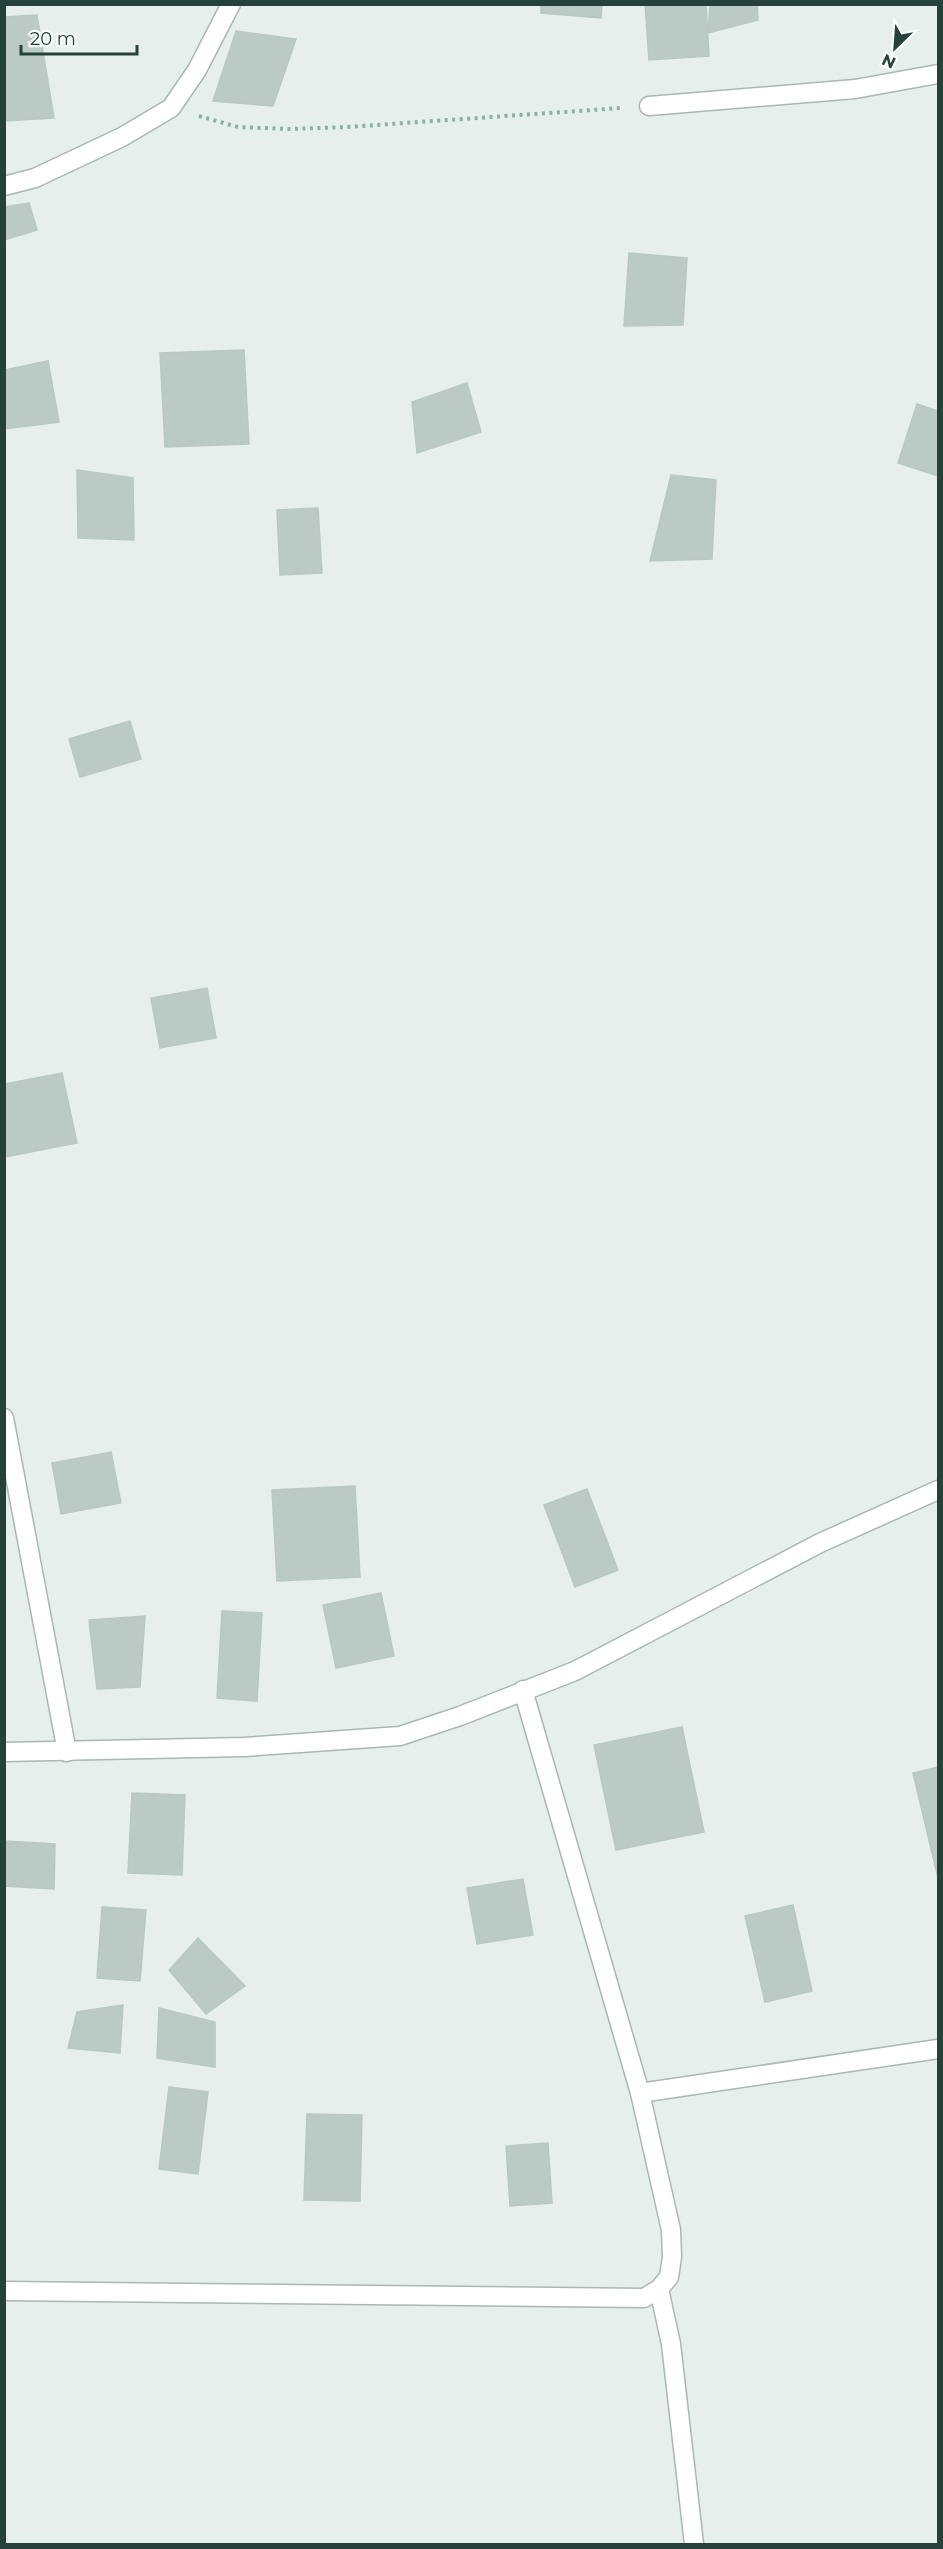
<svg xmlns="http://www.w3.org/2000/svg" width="943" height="2549" font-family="Montserrat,sans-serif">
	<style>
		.building { fill: #bbcac4; stroke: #b8c9c2; stroke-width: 1.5 }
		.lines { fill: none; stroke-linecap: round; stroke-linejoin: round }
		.minor-casing { stroke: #a8b8b2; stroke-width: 21 }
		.path { stroke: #86b3a5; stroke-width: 4; stroke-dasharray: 3 4.5; stroke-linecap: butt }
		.minor { stroke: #fff; stroke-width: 18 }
	</style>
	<rect width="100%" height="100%" fill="#e6efeb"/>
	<g class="building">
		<polygon points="541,4 602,4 601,18 541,13"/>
		<polygon points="645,4 706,4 709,56 649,60"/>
		<polygon points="710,4 757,4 758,20 708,33"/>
		<polygon points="37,15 54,118 4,121 4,17"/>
		<polygon points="236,31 296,39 273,106 213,101"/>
		<polygon points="29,203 37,230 4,240 4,207"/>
		<polygon points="629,253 687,258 683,325 624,326"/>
		<polygon points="244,350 249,444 165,447 160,353"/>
		<polygon points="48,361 59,422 4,429 4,370"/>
		<polygon points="467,383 481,432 417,453 412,402"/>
		<polygon points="917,404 938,411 938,476 898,463"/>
		<polygon points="77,470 133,478 134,540 78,538"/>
		<polygon points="671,475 716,480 712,559 650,561"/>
		<polygon points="318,508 322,573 280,575 277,510"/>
		<polygon points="130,721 141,759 80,777 69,739"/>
		<polygon points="207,988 216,1038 160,1048 151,998"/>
		<polygon points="62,1073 77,1143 4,1157 4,1084"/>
		<polygon points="111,1452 121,1503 61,1514 52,1463"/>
		<polygon points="355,1486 360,1577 277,1581 272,1490"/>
		<polygon points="587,1489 618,1570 575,1587 544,1505"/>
		<polygon points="381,1593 394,1656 336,1668 323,1605"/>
		<polygon points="222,1611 262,1613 257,1701 217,1698"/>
		<polygon points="145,1616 140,1687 97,1689 89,1620"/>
		<polygon points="682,1727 704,1832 616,1850 594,1745"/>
		<polygon points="938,1767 938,1878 913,1773"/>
		<polygon points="132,1793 185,1795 182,1875 128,1873"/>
		<polygon points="4,1841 55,1844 54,1889 4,1886"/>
		<polygon points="523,1879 533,1935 477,1944 467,1888"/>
		<polygon points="793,1905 812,1991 765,2002 745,1916"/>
		<polygon points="102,1907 146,1910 140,1981 97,1978"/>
		<polygon points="198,1938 245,1986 206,2014 169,1970"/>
		<polygon points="123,2005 120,2053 68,2048 77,2012"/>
		<polygon points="159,2008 215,2022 215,2067 157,2058"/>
		<polygon points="169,2087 208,2092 198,2174 159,2169"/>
		<polygon points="307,2114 362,2115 360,2201 304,2200"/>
		<polygon points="548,2143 552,2203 510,2206 506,2146"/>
	</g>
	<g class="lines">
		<g class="minor-casing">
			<g id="minor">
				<polyline points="649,106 855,89 938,74"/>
				<polyline points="4,186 35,178 122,137 171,108 197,70 231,4"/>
				<polyline points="4,1418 67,1752"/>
				<polyline points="4,1752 244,1747 400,1736 460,1716 575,1671 820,1543 938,1490"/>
				<polyline points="640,2093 938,2049"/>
				<polyline points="659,2289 671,2344 694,2544"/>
				<polyline points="4,2291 644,2298 659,2289 669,2277 672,2257 671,2230 640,2093 523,1690"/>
			</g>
		</g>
		<polyline class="path" points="199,116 238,127 289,129 347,127 621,108"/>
		<use href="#minor" class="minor"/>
	</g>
	<rect width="943" height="2549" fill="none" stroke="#24423a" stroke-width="12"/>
	<g transform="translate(895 48) rotate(205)" stroke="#f7fbf9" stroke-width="4.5" paint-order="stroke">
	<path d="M0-4.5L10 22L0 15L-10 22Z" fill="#24423a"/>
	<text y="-9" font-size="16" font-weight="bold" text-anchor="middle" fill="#24423a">N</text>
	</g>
	<path d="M21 45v9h116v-9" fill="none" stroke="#24423a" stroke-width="3"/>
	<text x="30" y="45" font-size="18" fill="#24423a" stroke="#f7fbf9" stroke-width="4.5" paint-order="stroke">20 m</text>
</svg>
